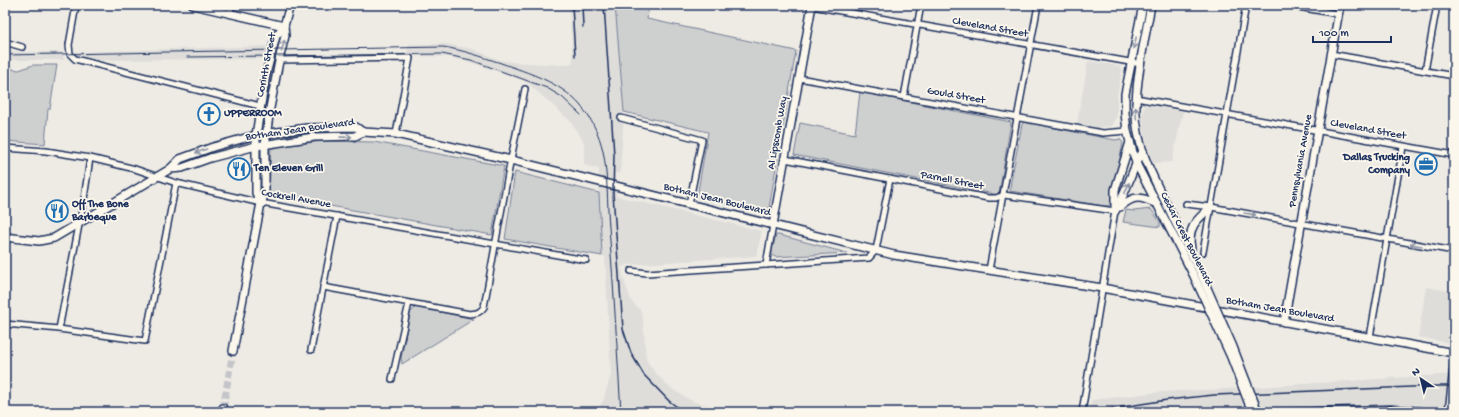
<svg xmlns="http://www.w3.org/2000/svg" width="1459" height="417" font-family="'Gochi Hand',sans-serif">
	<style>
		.built { fill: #deddda }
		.green { fill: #cecfcf; stroke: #747f96 }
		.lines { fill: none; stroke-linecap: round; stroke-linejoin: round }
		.secondary-tunnel { stroke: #c4c5c9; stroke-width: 7; stroke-dasharray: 7 3.5; stroke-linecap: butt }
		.street-casing { stroke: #1b2f5e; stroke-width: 8 }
		.secondary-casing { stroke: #1b2f5e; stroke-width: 10 }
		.street { stroke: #fbf7ec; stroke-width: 5 }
		.secondary { stroke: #fbf7ec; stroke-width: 7 }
		.tram { stroke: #1b2f5e; stroke-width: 1 }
		.rail { stroke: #1b2f5e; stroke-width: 1.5 }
		.secondary-bridge-casing { stroke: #1b2f5e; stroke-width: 10; stroke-linecap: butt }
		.secondary-bridge { stroke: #fbf7ec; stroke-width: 7 }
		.oneway { stroke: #8b93a5 }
		.labels { text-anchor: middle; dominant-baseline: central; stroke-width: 3.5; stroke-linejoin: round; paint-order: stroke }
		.street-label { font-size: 11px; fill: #1b2f5e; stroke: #fbf7ec }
		.poi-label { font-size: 11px; font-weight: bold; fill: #1b2f5e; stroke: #fbf7ec; text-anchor: start }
	</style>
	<rect width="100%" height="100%" fill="#eeebe4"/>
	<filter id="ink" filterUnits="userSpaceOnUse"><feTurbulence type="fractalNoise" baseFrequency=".025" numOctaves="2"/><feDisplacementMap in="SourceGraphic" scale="8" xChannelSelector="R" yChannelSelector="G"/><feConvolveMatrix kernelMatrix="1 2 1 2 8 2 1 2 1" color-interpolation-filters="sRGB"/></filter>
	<g filter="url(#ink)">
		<g class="built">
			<polygon points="569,5 615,5 624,112 620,174 615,173 616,196 762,231 756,256 626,265 621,267 625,284 632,302 641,311 643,320 646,359 653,370 667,385 678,393 694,402 718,408 777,412 596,412 603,401 611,375 605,257 602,256 599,202 599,169 584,165 584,142 570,121 530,85 522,80 467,61 448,57 406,56 409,44 446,44 472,49 500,60 512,62 561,65 573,63"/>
			<polygon points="266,46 266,59 80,60 74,52"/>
			<polygon points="5,52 58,52 63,53 64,60 5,60"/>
			<polygon points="1088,61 1119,66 1122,70 1117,96 1117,115 1112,126 1097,127 1077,124"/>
			<polygon points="1146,105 1183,111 1172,162 1153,163 1147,146 1142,119 1143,110"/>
			<polygon points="1426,287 1454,292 1454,344 1418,337"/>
			<polygon points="1454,374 1454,412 1088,412 1092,400 1160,392 1226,389"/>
			<polygon points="1077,407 1077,412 845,412 901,411"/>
		</g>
		<g class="green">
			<polygon points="615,5 649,5 647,19 796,51 768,214 697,197 708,132 624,112"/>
			<polygon points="33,65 57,65 50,109 48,109 45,144 5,141 5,68 19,70"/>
			<polygon points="860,92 1011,122 999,195 794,155 800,123 855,134"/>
			<polygon points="1025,122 1115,140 1120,139 1123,143 1111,203 1108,206 1104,206 1010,191 1011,181 1022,124"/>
			<polygon points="324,141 374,142 504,166 492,235 269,195 271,147"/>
			<polygon points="515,172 599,193 602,256 505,239"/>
			<polygon points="1151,209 1160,222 1160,227 1123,222 1126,210 1134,211"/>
			<polygon points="776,235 779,235 847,253 775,257 772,255 772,251"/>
			<polygon points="416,307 474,319 402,364 401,358 410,313"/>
		</g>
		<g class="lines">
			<polyline class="secondary-tunnel" points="223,408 233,351"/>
			<g class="street-casing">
				<g id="street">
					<polyline points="76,5 69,45 70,54 75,59 260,106"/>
					<polyline points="1287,5 1338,14"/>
					<polyline points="812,6 1141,64"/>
					<polyline points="230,14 231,5"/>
					<polyline points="5,42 22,47"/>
					<polyline points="1331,54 1454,76"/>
					<polyline points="279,60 410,58 396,134"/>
					<polyline points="1425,71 1437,5"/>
					<polyline points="799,78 1103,133 1127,131"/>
					<polyline points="904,97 921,5"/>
					<polyline points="1136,98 1454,155"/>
					<polyline points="621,118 702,140 689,204"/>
					<polyline points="5,148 46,151 90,158 135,169 176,183 261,203 586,260"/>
					<polyline points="785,159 988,198 996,198 1004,195 1115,211 1082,412"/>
					<polyline points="1186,204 1211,207 1454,251"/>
					<polyline points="1203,252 1246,5"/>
					<polyline points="766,265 773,225"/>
					<polyline points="989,270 1038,5"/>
					<polyline points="631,271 647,273 869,258 876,250 890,179"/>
					<path d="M323,287L470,314C477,313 480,313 484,307L509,169L525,89"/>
					<polyline points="5,324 59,329 145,341 176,183"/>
					<polyline points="59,329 84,199 90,158"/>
					<polyline points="1370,337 1403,147"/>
					<polyline points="311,350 337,216"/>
					<polyline points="392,379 409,303"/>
					<polyline points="1448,412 1454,359"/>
				</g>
			</g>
			<g class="secondary-casing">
				<g id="secondary">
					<polyline points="193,5 284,26"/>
					<polyline points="1143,5 1125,94 1125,113 1127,131 1136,163 1193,274"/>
					<path d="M1151,5C1145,38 1137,72 1136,105C1134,142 1152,176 1169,209C1179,230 1189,251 1200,272"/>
					<polyline points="170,169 182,168 210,158 256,146 314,137 355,136 363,132"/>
					<polyline points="261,203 256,193 256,135 266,74 276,36 284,26"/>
					<path d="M1120,207C1134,195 1140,196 1157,204"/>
					<polyline points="1115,211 1115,190 1130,142"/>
					<path d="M1115,211C1127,193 1131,170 1143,151"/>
					<polyline points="773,225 812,5"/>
					<polyline points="5,237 39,241 54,238 170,169 180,159 213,147 256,135 307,128 356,127 363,132 396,134 511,160 894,255 1102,288 1454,353"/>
					<path d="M1191,249C1187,228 1196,220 1211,207"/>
					<polyline points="1284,322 1340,5"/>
					<polyline points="233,351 261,203 265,194 265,145 270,108 280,56 285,36 284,26 290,5"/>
					<polyline points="223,412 223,408"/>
				</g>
			</g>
			<use href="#street" class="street"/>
			<use href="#secondary" class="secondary"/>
			<g class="tram">
				<path d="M5,55L443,47C463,50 482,57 501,63C529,73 560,82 580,105C592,119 599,134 603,151C608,176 607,202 609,227C614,289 617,350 621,412"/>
				<polyline points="187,57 442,54 471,60 547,88 562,97 581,115"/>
			</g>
			<g class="rail">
				<polyline points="572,5 575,56"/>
				<polyline points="582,5 583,27"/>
				<polyline points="604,5 614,155 613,194 623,329 631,353 644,375 669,401 684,412"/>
				<polyline points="1133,410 1165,409 1212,411 1391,405 1419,407 1447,412"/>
				<polyline points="1090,412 1167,400 1214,395 1436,386 1454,386"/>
			</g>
			<g class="secondary-bridge-casing">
				<g id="secondary-bridge">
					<polyline points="1200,272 1233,347 1258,412"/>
					<polyline points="1193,274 1231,357 1252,412"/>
				</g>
			</g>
			<use href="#secondary-bridge" class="secondary-bridge"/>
		</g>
		<defs><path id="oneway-shaft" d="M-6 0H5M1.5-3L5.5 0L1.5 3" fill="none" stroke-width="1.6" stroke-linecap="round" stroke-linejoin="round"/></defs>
		<g class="oneway">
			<use href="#oneway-shaft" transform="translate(1135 43) rotate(101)"/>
			<use href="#oneway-shaft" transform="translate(283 46) rotate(-75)"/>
			<use href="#oneway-shaft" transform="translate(1136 113) rotate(-93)"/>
			<use href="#oneway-shaft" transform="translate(346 137) rotate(-1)"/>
			<use href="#oneway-shaft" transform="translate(201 151) rotate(160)"/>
			<use href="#oneway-shaft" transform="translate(1127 188) rotate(-67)"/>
			<use href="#oneway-shaft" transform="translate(1250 214) rotate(10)"/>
			<use href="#oneway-shaft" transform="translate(1416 245) rotate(-170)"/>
		</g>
	</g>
	<defs>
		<g id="church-ring" transform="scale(1.15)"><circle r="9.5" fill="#fbf7ec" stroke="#1f6fb2" stroke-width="1.5"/><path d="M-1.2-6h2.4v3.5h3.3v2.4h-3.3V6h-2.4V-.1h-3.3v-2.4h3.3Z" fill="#1f6fb2"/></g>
		<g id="office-ring" transform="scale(1.15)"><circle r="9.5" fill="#fbf7ec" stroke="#1f6fb2" stroke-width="1.5"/><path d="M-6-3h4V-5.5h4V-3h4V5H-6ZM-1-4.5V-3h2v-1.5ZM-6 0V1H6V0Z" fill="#1f6fb2"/></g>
		<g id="restaurant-ring" transform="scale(1.15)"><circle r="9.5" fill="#fbf7ec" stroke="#1f6fb2" stroke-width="1.5"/><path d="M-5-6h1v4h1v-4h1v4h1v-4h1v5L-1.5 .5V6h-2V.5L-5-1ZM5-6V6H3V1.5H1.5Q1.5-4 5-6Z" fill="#1f6fb2"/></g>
	</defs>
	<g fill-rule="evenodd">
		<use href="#church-ring" x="209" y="114"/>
		<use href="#office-ring" x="1426" y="164"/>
		<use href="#restaurant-ring" x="239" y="169"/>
		<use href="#restaurant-ring" x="57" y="211"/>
	</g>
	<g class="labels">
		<g class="street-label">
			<text transform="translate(990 28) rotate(10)">Cleveland Street</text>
			<text transform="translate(267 65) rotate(-79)">Corinth Street</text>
			<text transform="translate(956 96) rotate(10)">Gould Street</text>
			<text transform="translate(300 130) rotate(-8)">Botham Jean Boulevard</text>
			<text transform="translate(1368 130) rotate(10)">Cleveland Street</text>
			<text transform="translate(778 133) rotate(-80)">Al Lipscomb Way</text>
			<text transform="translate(1301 161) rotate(-80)">Pennsylvania Avenue</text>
			<text transform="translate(952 181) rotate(11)">Parnell Street</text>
			<text transform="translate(296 199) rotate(10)">Cockrell Avenue</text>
			<text transform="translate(717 200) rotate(14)">Botham Jean Boulevard</text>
			<text transform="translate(1186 239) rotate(63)">Cedar Crest Boulevard</text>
			<text transform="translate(1280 310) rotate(10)">Botham Jean Boulevard</text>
		</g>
		<g class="poi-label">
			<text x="224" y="114">UPPERROOM</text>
			<text x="1410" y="158" text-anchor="end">Dallas Trucking<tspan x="1410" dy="13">Company</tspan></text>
			<text x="254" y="169">Ten Eleven Grill</text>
			<text x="72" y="205">Off The Bone<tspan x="72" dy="13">Barbeque</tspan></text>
		</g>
	</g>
	<rect width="1459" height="417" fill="none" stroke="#fbf7ec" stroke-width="20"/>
	<rect x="10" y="10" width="1439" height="397" fill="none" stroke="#1b2f5e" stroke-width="1.5" filter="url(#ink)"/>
	<g transform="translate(1421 379) rotate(325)" stroke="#fbf7ec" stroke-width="3" paint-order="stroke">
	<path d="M0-3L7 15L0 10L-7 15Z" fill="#1b2f5e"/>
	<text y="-6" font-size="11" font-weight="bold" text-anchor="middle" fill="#1b2f5e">N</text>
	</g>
	<path d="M1313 36v6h78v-6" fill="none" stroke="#1b2f5e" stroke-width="2"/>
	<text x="1319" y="36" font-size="12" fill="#1b2f5e" stroke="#fbf7ec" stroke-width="3" paint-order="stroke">100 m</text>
</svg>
